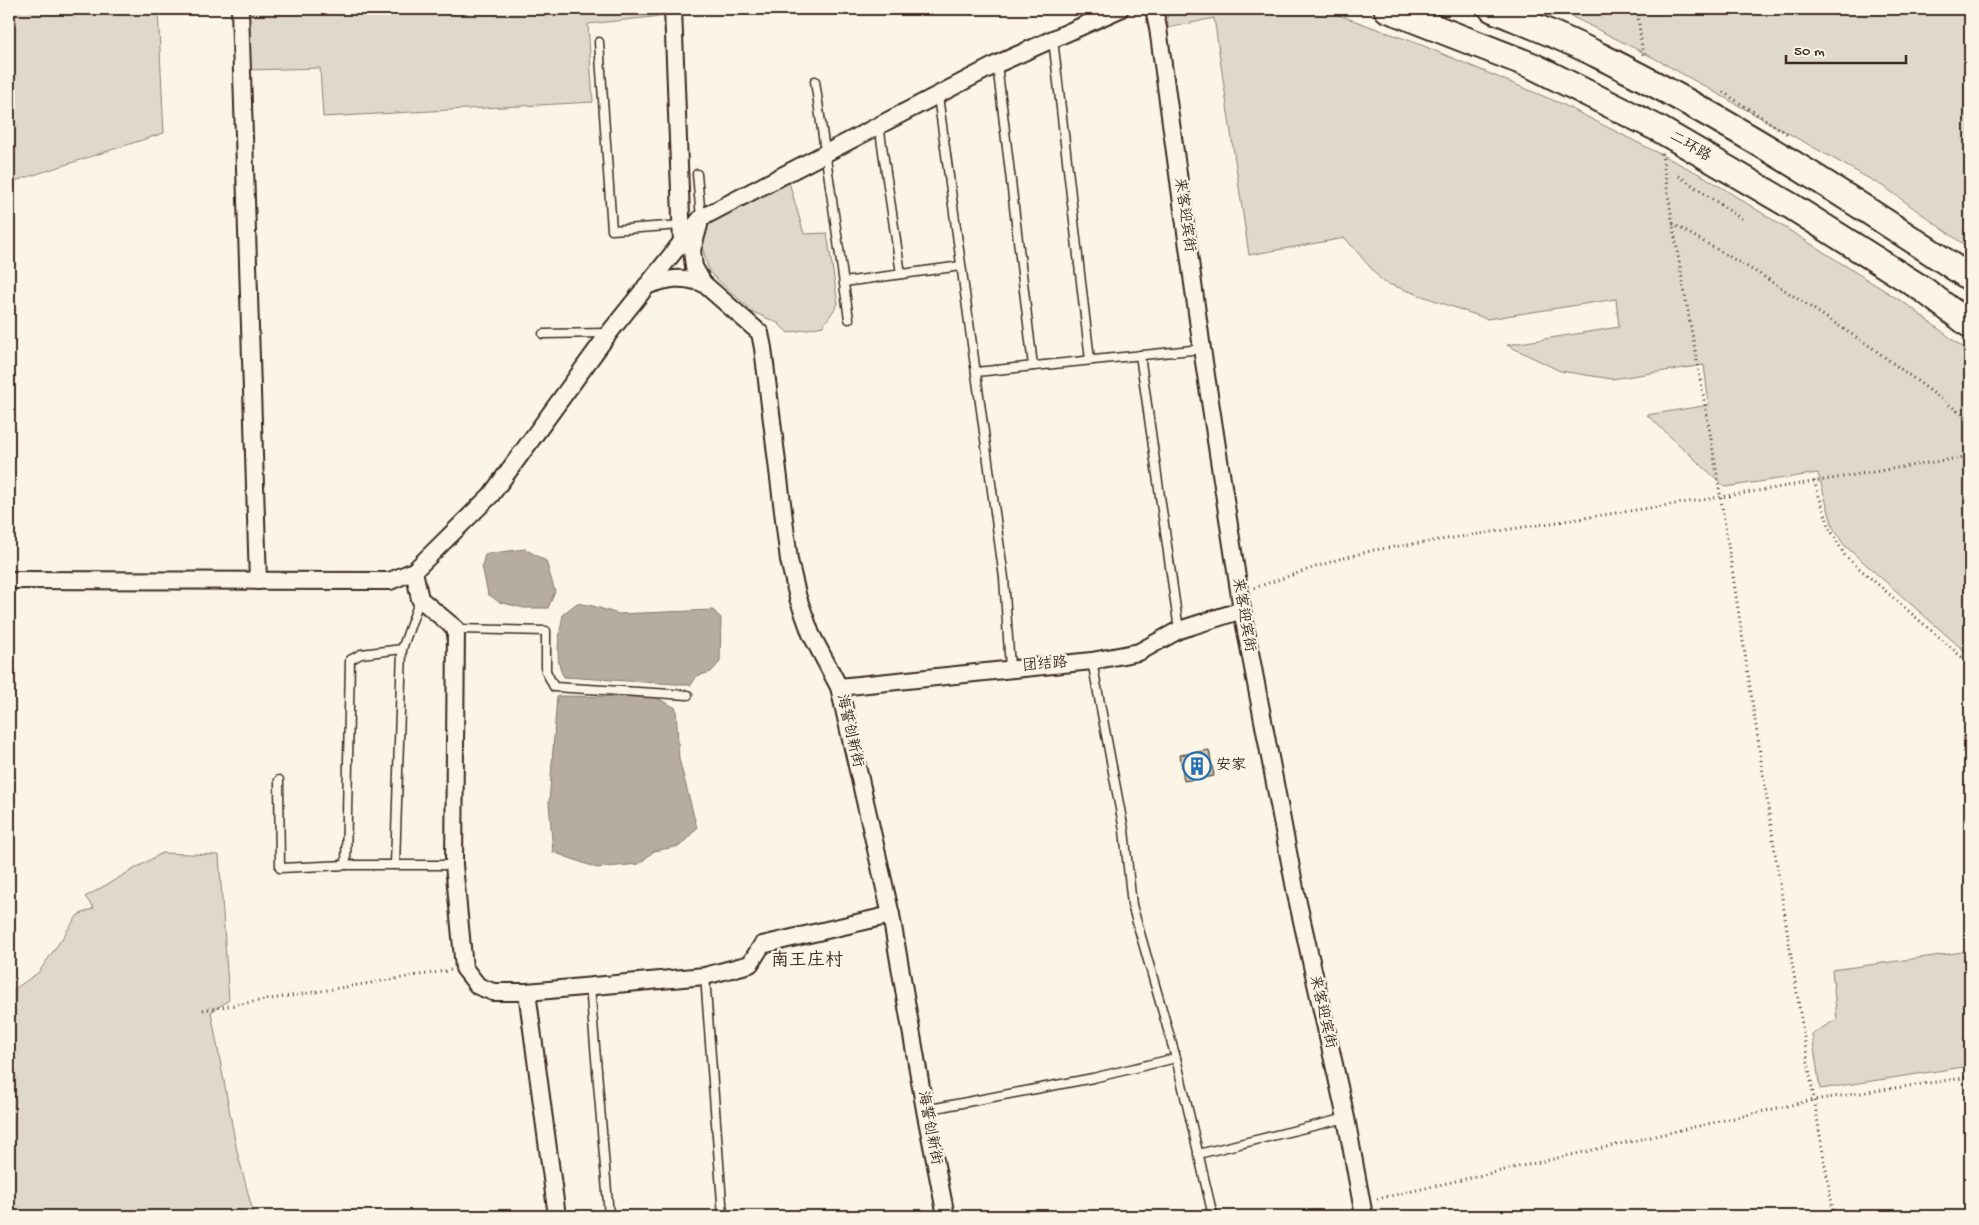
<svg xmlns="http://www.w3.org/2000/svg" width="1979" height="1225" font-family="'Gochi Hand','LXGW WenKai TC',sans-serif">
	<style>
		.green { fill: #e0d8c8; stroke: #8e8173 }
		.water { fill: #b7ad9e; stroke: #85796b }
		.building { fill: #ccc2b3; stroke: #3b2a1e }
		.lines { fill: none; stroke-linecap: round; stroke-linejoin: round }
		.service-casing { stroke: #3b2a1e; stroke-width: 11 }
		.minor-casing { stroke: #3b2a1e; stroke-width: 20 }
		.primary-casing { stroke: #3b2a1e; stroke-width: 29 }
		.path { stroke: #3b2a1e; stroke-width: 3; stroke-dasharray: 1 4; stroke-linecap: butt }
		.service { stroke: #fcf5e5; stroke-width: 8 }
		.minor { stroke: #fcf5e5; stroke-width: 16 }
		.primary { stroke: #fcf5e5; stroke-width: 25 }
		.labels { text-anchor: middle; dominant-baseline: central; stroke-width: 4.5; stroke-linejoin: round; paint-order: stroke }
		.street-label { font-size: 15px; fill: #3b2a1e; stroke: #fcf5e5 }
		.poi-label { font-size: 15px; fill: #3b2a1e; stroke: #fcf5e5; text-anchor: start }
		.quarter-label { font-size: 18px; fill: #3b2a1e; stroke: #fcf5e5 }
	</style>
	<rect width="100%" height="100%" fill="#fcf5e5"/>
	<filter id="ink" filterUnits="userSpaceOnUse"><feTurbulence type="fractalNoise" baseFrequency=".02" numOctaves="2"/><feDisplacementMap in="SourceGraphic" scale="10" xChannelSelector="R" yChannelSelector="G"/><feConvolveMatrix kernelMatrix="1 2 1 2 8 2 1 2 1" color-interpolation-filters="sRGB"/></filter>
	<g filter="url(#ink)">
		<g class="green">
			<polygon points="9,9 158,9 164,133 9,183"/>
			<polygon points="246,9 662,9 662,16 588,24 593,102 323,117 320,68 250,70"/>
			<polygon points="1167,9 1322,9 1419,44 1562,104 1705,177 1909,306 1970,353 1970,656 1844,545 1833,527 1818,473 1725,487 1647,415 1709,405 1704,365 1612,379 1560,371 1507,345 1619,327 1616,299 1487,319 1383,282 1345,238 1249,255 1214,18 1168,28"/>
			<polygon points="1557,9 1970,9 1970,249 1886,188 1654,58"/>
			<polygon points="789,182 804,234 827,233 838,304 823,326 788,333 778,323 753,312 709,272 702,245 708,226 717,219"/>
			<polygon points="162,853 219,855 229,1000 211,1012 237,1151 254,1216 9,1216 9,993 39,972 78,915 94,908 85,897"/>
			<polygon points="1970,951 1970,1066 1820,1089 1812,1034 1837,1019 1832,970"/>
		</g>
		<g class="water">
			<polygon points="525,549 546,561 555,592 548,608 524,608 499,602 488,594 482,566 485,554"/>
			<path d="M577,603L593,606L618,614L713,610L721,618L720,662L711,672L697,676L691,685L564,677C553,660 560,633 563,614Z"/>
			<polygon points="557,696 655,697 676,708 679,759 697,828 680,846 654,851 639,864 597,868 553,852 549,803"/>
		</g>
		<polygon class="building" points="1209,750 1214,776 1184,781 1180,755"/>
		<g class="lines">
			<g class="service-casing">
				<g id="service">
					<polyline points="1053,39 1090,360"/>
					<polyline points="599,42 612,230 681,225"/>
					<polyline points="997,64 1033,366"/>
					<polyline points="815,81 849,319"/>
					<polyline points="938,96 1004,578 1010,668"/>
					<polyline points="879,125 901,274"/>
					<polyline points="697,174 701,218"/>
					<polyline points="844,282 961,266"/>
					<polyline points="543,334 607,333"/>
					<polyline points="1140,355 1179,630"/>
					<polyline points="976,372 1202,349"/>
					<polyline points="456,629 546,631 546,671 554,687 688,695"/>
					<polyline points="1092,661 1124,830 1132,905 1176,1058 1213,1216"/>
					<polyline points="279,780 280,868 346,865 454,865"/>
					<polyline points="346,865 350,660 361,654 402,649"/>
					<polyline points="395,865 402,649 420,599"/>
					<polyline points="705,976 723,1216"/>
					<polyline points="590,986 609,1216"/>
					<polyline points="925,1110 1093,1078 1176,1058"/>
					<polyline points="1198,1154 1346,1118"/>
				</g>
			</g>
			<g class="minor-casing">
				<g id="minor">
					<polyline points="240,9 258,581"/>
					<polyline points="673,9 682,243"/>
					<polyline points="1154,9 1158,28 1202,349 1242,610 1296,894 1346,1118 1364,1216"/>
					<polyline points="699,225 692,250 694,267 703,283 760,333 763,348 789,560 798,598 811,634 839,687 891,915 925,1110 946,1216"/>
					<path d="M646,286C669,278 680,276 703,283"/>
					<polyline points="414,571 420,599 456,629 454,865 464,968 478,986 493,992 527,992 705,976 750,964 762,945 891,915"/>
					<polyline points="9,580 390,581 414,571 491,495 609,333 701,218 997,64 1120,9"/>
					<polyline points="839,687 1092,661 1139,652 1179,630 1242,610"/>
					<polyline points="527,992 557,1216"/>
				</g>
			</g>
			<g class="primary-casing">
				<g id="primary">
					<polyline points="1387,9 1533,66 1659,129 1791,206 1924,290 1970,325"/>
					<path d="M1492,9C1528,24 1565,38 1600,56C1729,120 1851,198 1970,278"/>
				</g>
			</g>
			<g class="path">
				<polyline points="1637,9 1643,55"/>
				<polyline points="1723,92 1789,135"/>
				<path d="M1662,153C1678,269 1703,384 1721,500C1759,739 1792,978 1834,1216"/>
				<polyline points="1679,176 1743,220"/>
				<polyline points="1673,224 1763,276 1871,347 1970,420"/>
				<polyline points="1814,481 1830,529 1845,556 1970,664"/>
				<polyline points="1254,588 1339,559 1374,550 1721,497 1970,456"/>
				<polyline points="203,1010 451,970"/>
				<polyline points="1377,1199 1813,1100 1970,1077"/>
			</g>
			<use href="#service" class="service"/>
			<use href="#minor" class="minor"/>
			<use href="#primary" class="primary"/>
		</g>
	</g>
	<defs>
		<g id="building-ring" transform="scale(1.4375)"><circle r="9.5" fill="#fcf5e5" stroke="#1f6fb2" stroke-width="1.5"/><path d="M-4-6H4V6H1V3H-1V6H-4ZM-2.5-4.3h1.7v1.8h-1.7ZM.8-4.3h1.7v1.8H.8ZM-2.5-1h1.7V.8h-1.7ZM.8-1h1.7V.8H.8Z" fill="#1f6fb2"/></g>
	</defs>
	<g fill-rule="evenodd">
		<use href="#building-ring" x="1197" y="766"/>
	</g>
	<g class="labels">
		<g class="street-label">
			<text transform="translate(1690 147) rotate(30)">二环路</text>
			<text transform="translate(1184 215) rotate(82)">来客迎宾街</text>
			<text transform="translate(1243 615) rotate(80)">来客迎宾街</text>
			<text transform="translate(1045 665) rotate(-5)">团结路</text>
			<text transform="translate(849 731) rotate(77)">海誓创新街</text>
			<text transform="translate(1322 1012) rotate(77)">来客迎宾街</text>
			<text transform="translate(929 1128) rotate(79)">海誓创新街</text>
		</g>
		<g class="poi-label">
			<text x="1216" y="766">安家</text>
		</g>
		<g class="quarter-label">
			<text x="807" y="961">南王庄村</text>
		</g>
	</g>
	<rect width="1979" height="1225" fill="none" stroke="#fcf5e5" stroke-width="30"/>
	<rect x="15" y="15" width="1949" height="1195" fill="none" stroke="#3b2a1e" stroke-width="2" filter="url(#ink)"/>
	<path d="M1786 55v8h120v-8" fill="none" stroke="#3b2a1e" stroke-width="2.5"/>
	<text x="1794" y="55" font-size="15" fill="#3b2a1e" stroke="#fcf5e5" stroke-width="4" paint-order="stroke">50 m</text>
</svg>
